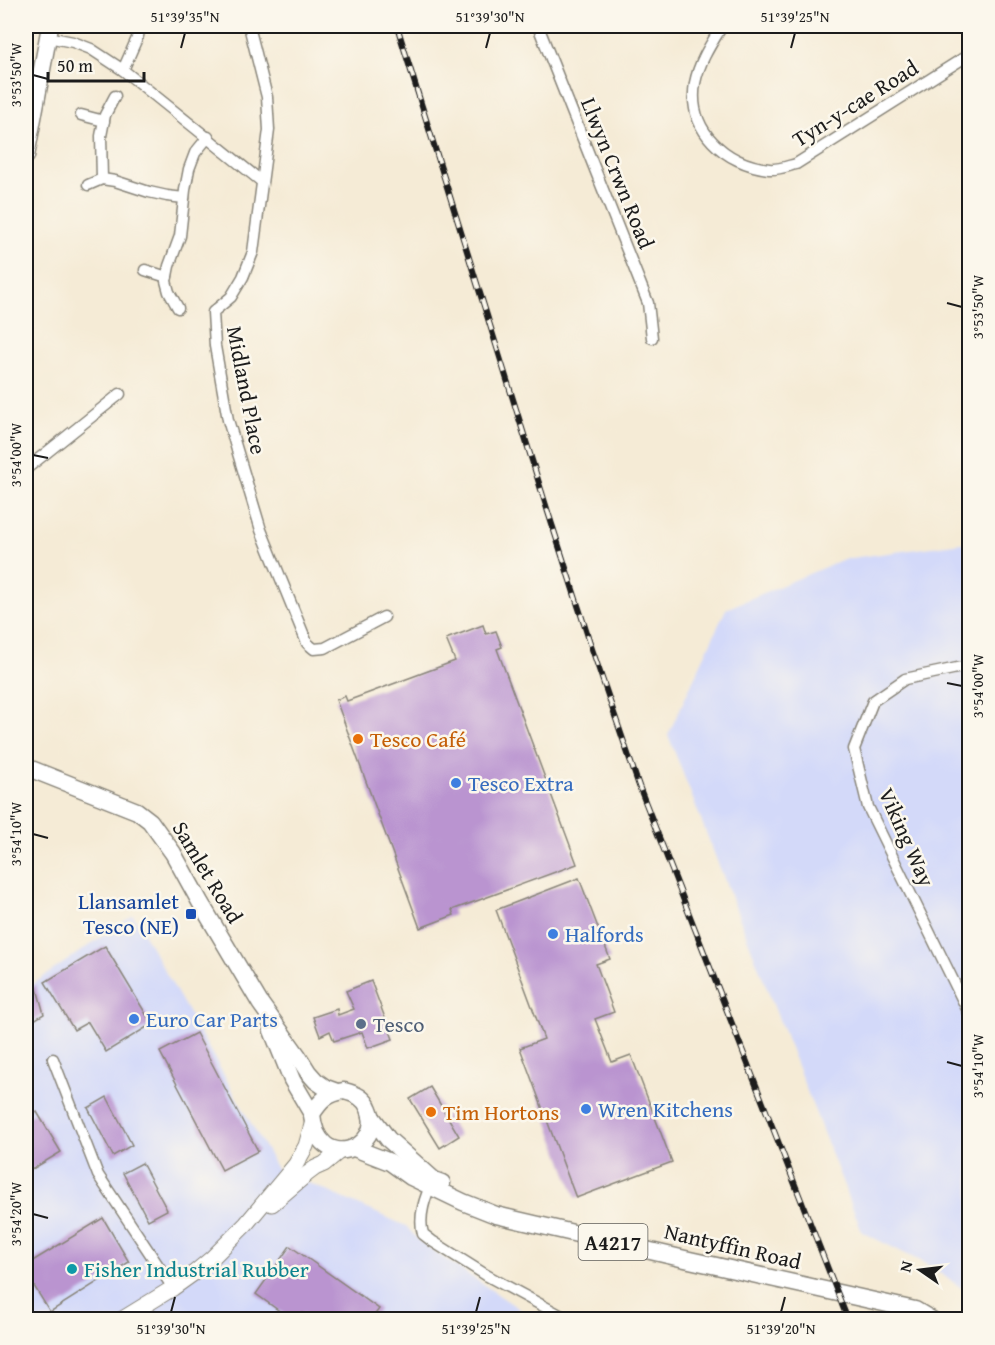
<svg xmlns="http://www.w3.org/2000/svg" width="995" height="1345" font-family="'Gentium Book Plus',serif">
	<style>
		.built { fill: #d3d9f9 }
		.building { fill: #ba94d0 }
		.lines { fill: none; stroke-linecap: round; stroke-linejoin: round }
		.street-casing { stroke: #888479; stroke-width: 13 }
		.secondary-casing { stroke: #888479; stroke-width: 17 }
		.primary-casing { stroke: #888479; stroke-width: 19 }
		.street { stroke: #fff; stroke-width: 10 }
		.secondary { stroke: #fff; stroke-width: 15 }
		.primary { stroke: #fff; stroke-width: 16 }
		.rail-casing { stroke: #1c1c1c; stroke-width: 6 }
		.rail { stroke: #fbf7ec; stroke-width: 4; stroke-dasharray: 11; stroke-linecap: butt }
		.ticks { fill: none; stroke: #1c1c1c; stroke-width: 2 }
		.food-dot { fill: #e8710a; stroke: #fbf7ec; stroke-width: 2 }
		.shop-dot { fill: #3f7fe0; stroke: #fbf7ec; stroke-width: 2 }
		.transit-dot { fill: #1a4fb4; stroke: #fbf7ec; stroke-width: 2 }
		.service-dot { fill: #5c6f8a; stroke: #fbf7ec; stroke-width: 2 }
		.culture-dot { fill: #0f9aa8; stroke: #fbf7ec; stroke-width: 2 }
		.labels { text-anchor: middle; dominant-baseline: central; stroke-width: 5; stroke-linejoin: round; paint-order: stroke }
		.shield { fill: #fbf7ec; stroke: #5f5e5a; stroke-width: 1.5 }
		.shield-label { font-size: 21px; font-weight: bold; fill: #1c1c1c }
		.street-label { font-size: 22px; fill: #1c1c1c; stroke: #fbf7ec }
		.food-label { font-size: 22px; fill: #c56008; stroke: #fbf7ec; text-anchor: start }
		.shop-label { font-size: 22px; fill: #366cbe; stroke: #fbf7ec; text-anchor: start }
		.transit-label { font-size: 22px; fill: #164399; stroke: #fbf7ec; text-anchor: end }
		.service-label { font-size: 22px; fill: #4e5e75; stroke: #fbf7ec; text-anchor: start }
		.culture-label { font-size: 22px; fill: #0d838f; stroke: #fbf7ec; text-anchor: start }
		.neatline { fill: none; stroke: #1c1c1c; stroke-width: 2 }
		.ticks-label { font-size: 15px; text-anchor: middle; fill: #1c1c1c }
	</style>
	<rect width="100%" height="100%" fill="#fbf7ec"/>
	<filter id="ink" filterUnits="userSpaceOnUse"><feTurbulence type="fractalNoise" baseFrequency=".0167" numOctaves="2"/><feDisplacementMap in="SourceGraphic" scale="12" xChannelSelector="R" yChannelSelector="G"/><feConvolveMatrix kernelMatrix="1 2 1 2 8 2 1 2 1" color-interpolation-filters="sRGB"/></filter>
	<filter id="wash" filterUnits="userSpaceOnUse"><feTurbulence type="fractalNoise" baseFrequency=".008" numOctaves="4" result="noise"/><feDisplacementMap in="SourceGraphic" scale="24" xChannelSelector="R" yChannelSelector="G"/><feGaussianBlur stdDeviation="1.35" result="paint"/><feColorMatrix in="noise" values="0 0 0 0 0 0 0 0 0 0 0 0 0 0 0 0 0 1.4 0 .05"/><feComposite in="paint" operator="in"/></filter>
	<g filter="url(#wash)">
		<rect width="100%" height="100%" fill="#f5ebd6"/>
		<g class="built">
			<polygon points="969,542 969,1293 930,1266 862,1232 668,735 726,609 844,559"/>
			<polygon points="133,915 277,1169 406,1226 419,1241 534,1319 26,1319 26,989"/>
		</g>
		<g id="blocks">
			<g class="building">
				<polygon points="483,625 486,634 496,631 502,647 497,649 577,864 452,910 454,915 420,928 336,700 345,696 347,701 455,661 446,639"/>
				<polygon points="579,878 610,959 596,964 614,1012 595,1019 612,1062 631,1055 672,1162 576,1198 520,1048 544,1039 496,910"/>
				<polygon points="105,946 152,1024 106,1052 88,1022 74,1030 45,982"/>
				<polygon points="371,981 393,1039 368,1048 362,1032 334,1041 330,1031 320,1036 313,1017 337,1009 338,1015 354,1009 346,991"/>
				<polygon points="36,985 44,1014 26,1025 26,992"/>
				<polygon points="196,1033 258,1151 222,1170 160,1052"/>
				<polygon points="430,1087 459,1136 440,1148 410,1099"/>
				<polygon points="107,1097 132,1145 113,1156 88,1108"/>
				<polygon points="37,1112 61,1152 26,1173 26,1118"/>
				<polygon points="142,1163 167,1210 148,1220 123,1173"/>
				<polygon points="103,1218 129,1262 50,1312 26,1273 26,1265"/>
				<polygon points="290,1246 379,1309 371,1320 313,1320 303,1313 298,1320 292,1320 256,1294"/>
			</g>
		</g>
	</g>
	<g filter="url(#ink)">
		<use href="#blocks" fill-opacity="0" stroke="#888479" stroke-width="1.5"/>
		<g class="lines">
			<g class="street-casing">
				<g id="street">
					<polyline points="249,26 267,97 269,130 253,252 243,277 231,297 213,312 215,346 228,420 261,530 307,643 314,649 325,648 384,617"/>
					<polyline points="538,26 648,303 652,338"/>
					<path d="M722,26C711,44 699,62 695,83C687,130 725,164 769,169C778,170 788,166 796,164L970,54"/>
					<polyline points="140,27 171,26"/>
					<polyline points="48,37 73,42 91,49 123,70 261,181"/>
					<polyline points="123,70 138,36 140,26"/>
					<polyline points="81,115 104,121"/>
					<polyline points="102,179 101,136 105,115 115,96"/>
					<polyline points="88,185 102,179 115,181 149,192 167,196 184,198"/>
					<polyline points="145,270 167,277"/>
					<polyline points="178,308 169,292 166,281 169,266 180,236 185,190 189,169 195,153 208,137"/>
					<polyline points="26,469 120,394"/>
					<polyline points="970,669 962,667 905,679 873,701 854,749 868,807 970,1015"/>
					<polyline points="53,1059 98,1175 173,1288"/>
					<path d="M433,1181C425,1196 418,1217 423,1234L432,1241L486,1275L569,1320"/>
				</g>
			</g>
			<g class="secondary-casing">
				<g id="secondary">
					<polyline points="272,1204 307,1174 315,1168 324,1164 341,1150"/>
					<polyline points="121,1320 173,1288 194,1273 212,1258 246,1224 296,1164 306,1146 313,1121"/>
				</g>
			</g>
			<g class="primary-casing">
				<g id="primary">
					<polyline points="26,156 50,26"/>
					<polyline points="26,767 137,811 150,821 173,853 200,902 260,1003 298,1056 308,1072 316,1081 326,1088 337,1092"/>
					<polyline points="271,1028 292,1080 312,1114"/>
					<path d="M344,1091C356,1094 365,1098 369,1109C386,1148 317,1176 312,1114C321,1100 328,1093 344,1091Z"/>
					<polyline points="371,1116 388,1139 434,1180 442,1183"/>
					<polyline points="354,1148 390,1162 411,1177 463,1202 496,1215 685,1259 915,1310 932,1320"/>
				</g>
			</g>
			<use href="#street" class="street"/>
			<use href="#secondary" class="secondary"/>
			<use href="#primary" class="primary"/>
			<g class="rail-casing">
				<polyline id="rail" points="397,26 548,512 592,649 639,786 848,1320"/>
			</g>
			<use href="#rail" class="rail"/>
		</g>
	</g>
	<path class="ticks" d="M181,48L185,33M486,48L490,33M791,48L795,33M33,75L48,79M947,303L962,307M33,455L48,458M947,683L962,686M33,834L48,838M947,1062L962,1066M33,1214L48,1218M171,1312L175,1297M476,1312L480,1297M781,1312L785,1297"/>
	<g class="food-dot">
		<circle cx="358" cy="739" r="6"/>
		<circle cx="431" cy="1112" r="6"/>
	</g>
	<g class="shop-dot">
		<circle cx="456" cy="783" r="6"/>
		<circle cx="553" cy="934" r="6"/>
		<circle cx="134" cy="1019" r="6"/>
		<circle cx="586" cy="1109" r="6"/>
	</g>
	<rect class="transit-dot" x="185" y="908" width="12" height="12" rx="3"/>
	<circle class="service-dot" cx="361" cy="1024" r="6"/>
	<circle class="culture-dot" cx="72" cy="1269" r="6"/>
	<g class="labels">
		<rect class="shield" x="578.5" y="1224" width="69" height="36" rx="4.5"/>
		<g class="shield-label">
			<text x="613" y="1242">A4217</text>
		</g>
		<g class="street-label">
			<text transform="translate(855 103) rotate(-32)">Tyn-y-cae Road</text>
			<text transform="translate(618 173) rotate(68)">Llwyn Crwn Road</text>
			<text transform="translate(247 390) rotate(79)">Midland Place</text>
			<text transform="translate(907 837) rotate(66)">Viking Way</text>
			<text transform="translate(208 872) rotate(59)">Samlet Road</text>
			<text transform="translate(733 1246) rotate(13)">Nantyffin Road</text>
		</g>
		<g class="food-label">
			<text x="370" y="739">Tesco Café</text>
			<text x="443" y="1112">Tim Hortons</text>
		</g>
		<g class="shop-label">
			<text x="468" y="783">Tesco Extra</text>
			<text x="565" y="934">Halfords</text>
			<text x="146" y="1019">Euro Car Parts</text>
			<text x="598" y="1109">Wren Kitchens</text>
		</g>
		<g class="transit-label">
			<text x="179" y="901">Llansamlet<tspan x="179" dy="25">Tesco (NE)</tspan></text>
		</g>
		<g class="service-label">
			<text x="373" y="1024">Tesco</text>
		</g>
		<g class="culture-label">
			<text x="84" y="1269">Fisher Industrial Rubber</text>
		</g>
	</g>
	<rect width="995" height="1345" fill="none" stroke="#fbf7ec" stroke-width="66"/>
	<g transform="translate(920 1270) rotate(284)" stroke="#fbf7ec" stroke-width="4.5" paint-order="stroke">
	<path d="M0-4.5L10 22L0 15L-10 22Z" fill="#1c1c1c"/>
	<text y="-9" font-size="16" font-weight="bold" text-anchor="middle" fill="#1c1c1c">N</text>
	</g>
	<path d="M48 72v9h96v-9" fill="none" stroke="#1c1c1c" stroke-width="3"/>
	<text x="57" y="72" font-size="18" fill="#1c1c1c" stroke="#fbf7ec" stroke-width="4.5" paint-order="stroke">50 m</text>
	<rect x="33" y="33" width="929" height="1279" class="neatline"/>
	<g class="ticks-label">
		<text x="185" y="22">51°39'35"N</text>
		<text x="490" y="22">51°39'30"N</text>
		<text x="795" y="22">51°39'25"N</text>
		<text transform="translate(16 75) rotate(-90)" y="5">3°53'50"W</text>
		<text transform="translate(978 307) rotate(-90)" y="5">3°53'50"W</text>
		<text transform="translate(16 455) rotate(-90)" y="5">3°54'00"W</text>
		<text transform="translate(978 686) rotate(-90)" y="5">3°54'00"W</text>
		<text transform="translate(16 834) rotate(-90)" y="5">3°54'10"W</text>
		<text transform="translate(978 1066) rotate(-90)" y="5">3°54'10"W</text>
		<text transform="translate(16 1214) rotate(-90)" y="5">3°54'20"W</text>
		<text x="171" y="1334">51°39'30"N</text>
		<text x="476" y="1334">51°39'25"N</text>
		<text x="781" y="1334">51°39'20"N</text>
	</g>
</svg>
